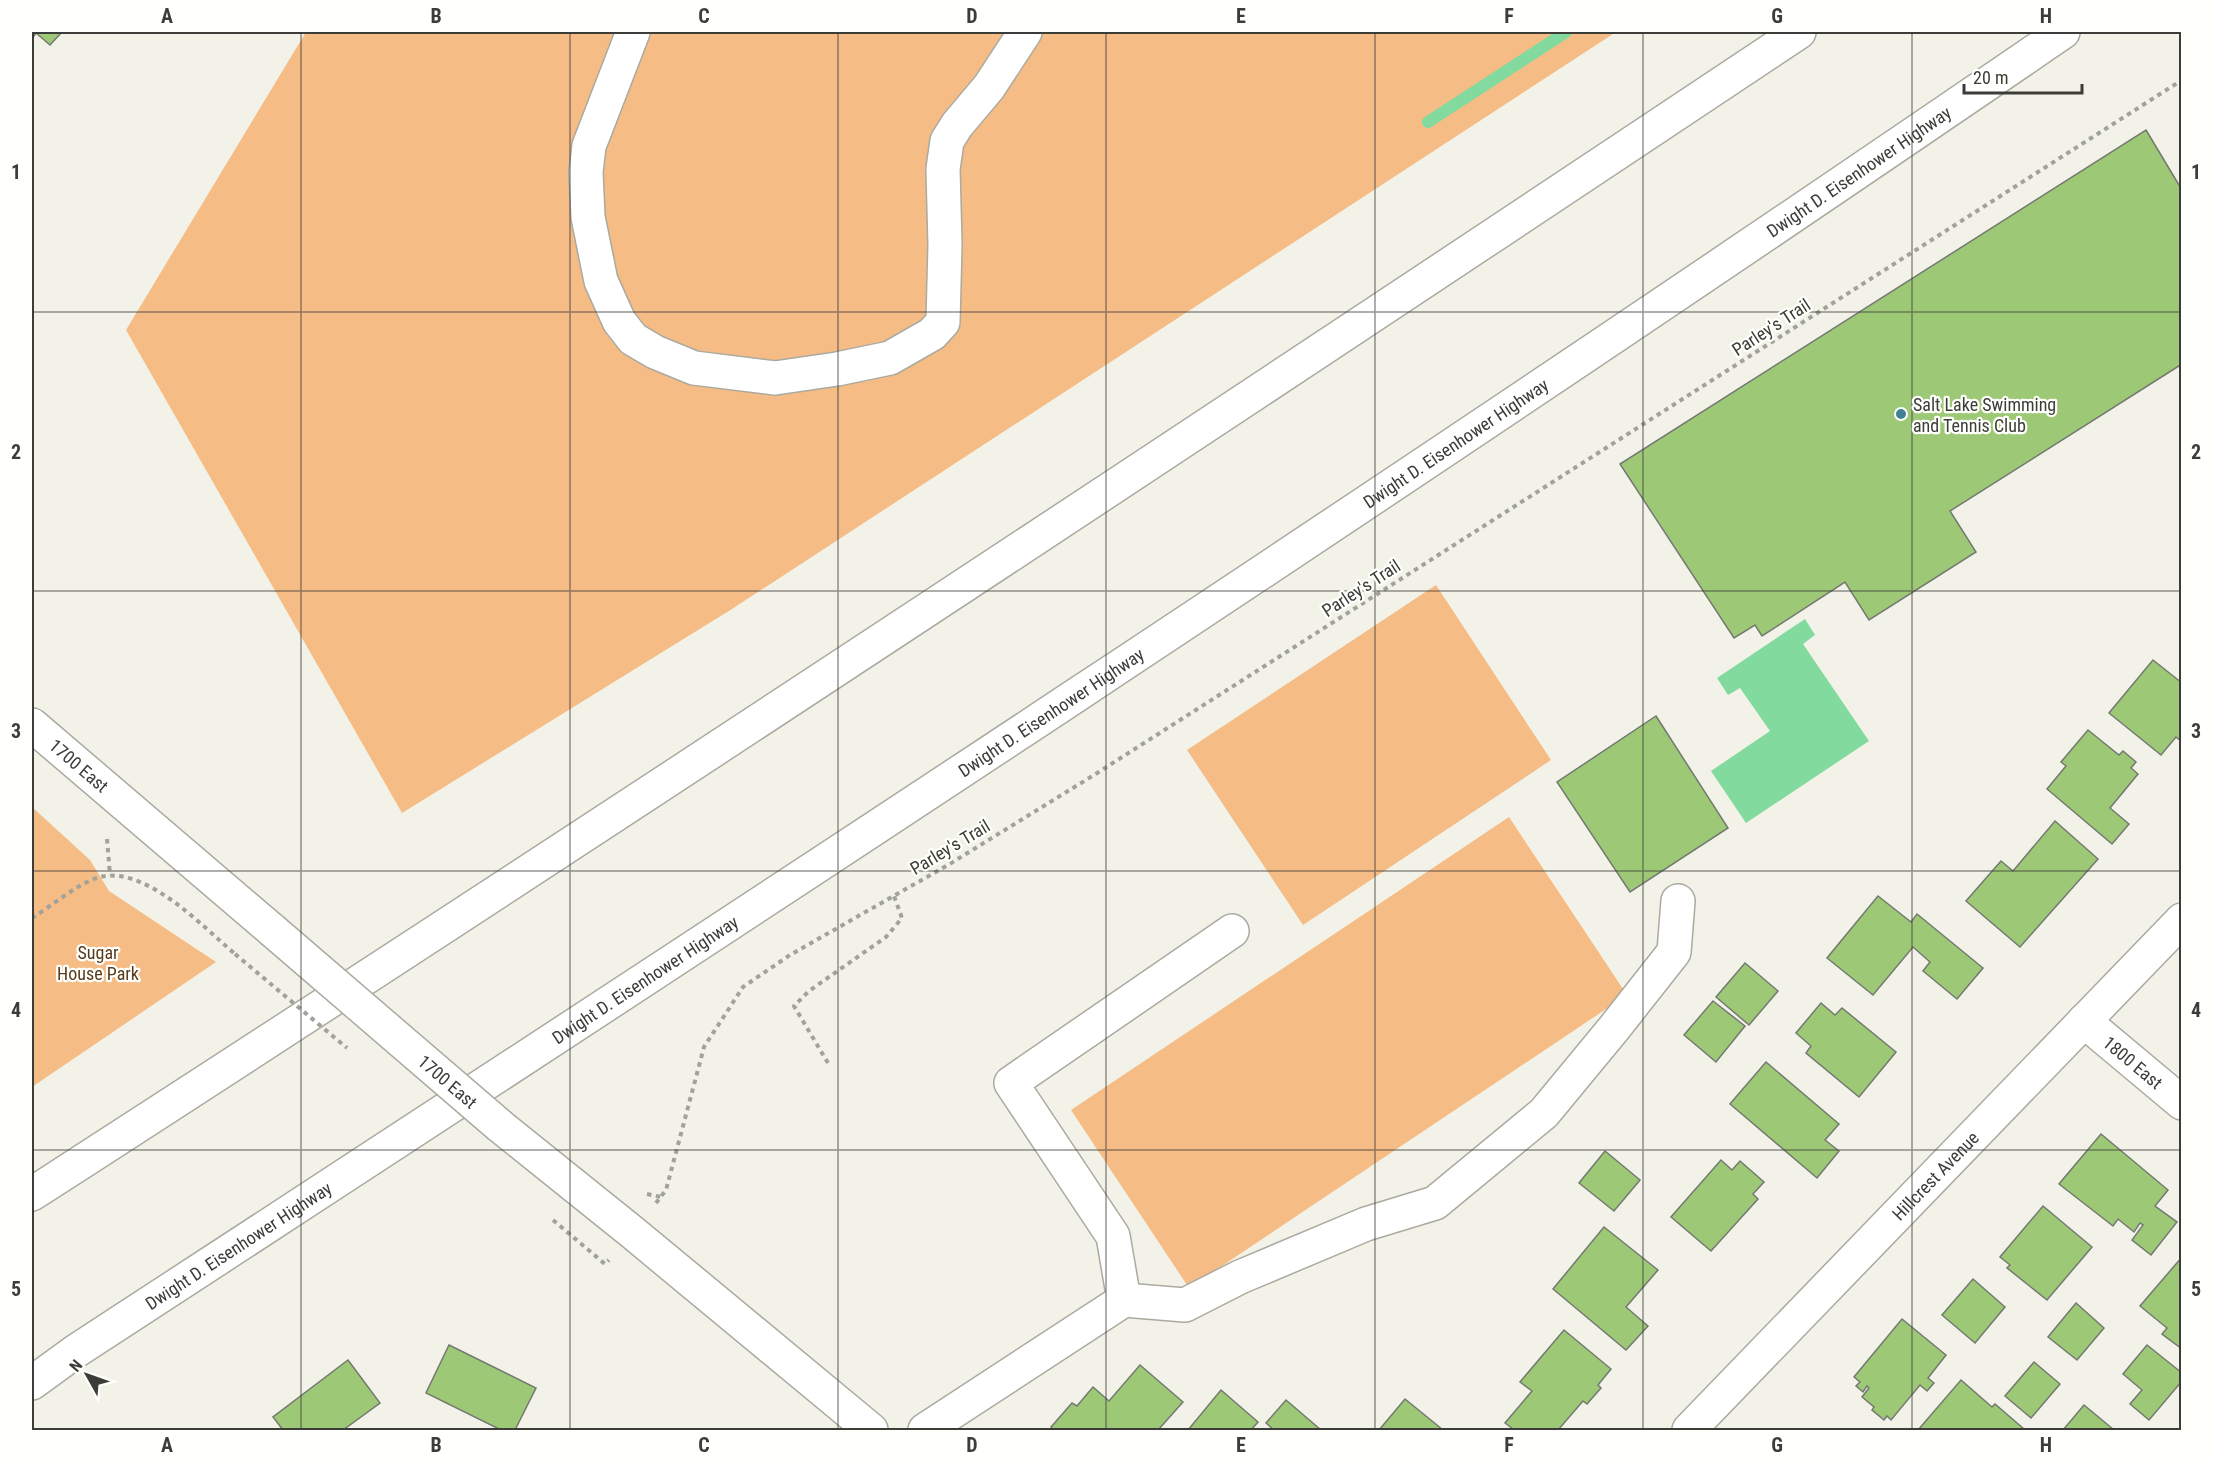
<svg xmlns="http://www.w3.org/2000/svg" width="2213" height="1462" font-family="'Roboto Condensed',sans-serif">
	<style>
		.green { fill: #f5bc85 }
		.water { fill: #83da9f }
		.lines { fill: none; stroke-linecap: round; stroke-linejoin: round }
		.stream { stroke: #83da9f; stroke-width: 12 }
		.building { fill: #9dc976; stroke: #747971; stroke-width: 1.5 }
		.minor-casing { stroke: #aaaaa0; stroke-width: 36 }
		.highway-casing { stroke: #aaaaa0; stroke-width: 36 }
		.path { stroke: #a1a29a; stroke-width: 4; stroke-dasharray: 4.5 4.5; stroke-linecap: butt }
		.minor { stroke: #fff; stroke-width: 33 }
		.highway { stroke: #fff; stroke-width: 33 }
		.minor-bridge-casing { stroke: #aaaaa0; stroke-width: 36; stroke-linecap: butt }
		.path-bridge { stroke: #a1a29a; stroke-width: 4; stroke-dasharray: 4.5 4.5; stroke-linecap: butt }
		.minor-bridge { stroke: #fff; stroke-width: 33 }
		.grid { fill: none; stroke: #3c3d38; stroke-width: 1.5; stroke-opacity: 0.55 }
		.poi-dot { fill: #418194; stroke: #fffffb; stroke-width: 2 }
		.labels { text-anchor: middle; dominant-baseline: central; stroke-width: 4.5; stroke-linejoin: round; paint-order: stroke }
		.street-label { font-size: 18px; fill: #3c3d38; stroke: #fffffb }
		.poi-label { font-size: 18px; fill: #3c3d38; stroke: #fffffb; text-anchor: start }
		.park-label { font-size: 18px; fill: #583b1e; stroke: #fffffb }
		.neatline { fill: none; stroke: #3c3d38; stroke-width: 2 }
		.grid-label { font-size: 20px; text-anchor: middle; font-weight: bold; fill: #3c3d38 }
	</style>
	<rect width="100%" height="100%" fill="#f2f2e8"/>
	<g class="green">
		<polygon points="306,32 1616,32 732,609 402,813 126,330"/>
		<polygon points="1436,585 1551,760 1303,925 1187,750"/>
		<polygon points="32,807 90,860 109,891 216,962 32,1087"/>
		<polygon points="1509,817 1627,995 1189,1288 1071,1110"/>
	</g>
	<polygon class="water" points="1805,619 1815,635 1803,644 1869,741 1746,823 1711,771 1770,731 1740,688 1728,695 1717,678"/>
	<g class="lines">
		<polyline class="stream" points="1428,122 1566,32"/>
	</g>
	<g class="building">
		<polygon points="32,32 62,32 50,45 36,33 32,39"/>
		<polygon points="2146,130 2182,190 2182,364 1950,511 1976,552 1869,620 1845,582 1762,636 1755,625 1734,638 1620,464"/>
		<polygon points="2153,660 2182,683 2182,742 2176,737 2161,755 2109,713"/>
		<polygon points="1656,716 1728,828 1630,892 1557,782"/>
		<polygon points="2088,730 2119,755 2123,751 2136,762 2131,768 2138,774 2110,808 2129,824 2112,844 2047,789 2066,766 2061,762"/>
		<polygon points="2055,821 2098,859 2020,947 1966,901 2001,861 2013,871"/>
		<polygon points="1878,896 1911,922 1917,914 1983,968 1957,999 1923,971 1930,962 1913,947 1873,995 1827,958"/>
		<polygon points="1745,963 1778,991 1749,1025 1716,997"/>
		<polygon points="1713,1001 1745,1026 1716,1062 1684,1035"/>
		<polygon points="1821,1003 1835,1015 1842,1008 1896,1052 1859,1097 1806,1053 1811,1046 1796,1033"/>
		<polygon points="1766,1062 1839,1124 1825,1140 1839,1151 1817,1178 1730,1104"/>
		<polygon points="2101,1134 2168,1190 2155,1206 2177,1222 2151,1255 2132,1240 2143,1225 2140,1223 2134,1232 2118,1219 2113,1226 2059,1184"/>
		<polygon points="1605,1151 1640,1180 1614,1211 1579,1183"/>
		<polygon points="1721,1160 1732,1170 1740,1161 1764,1182 1753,1194 1758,1199 1711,1251 1671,1217"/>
		<polygon points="2043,1206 2092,1247 2047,1300 2007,1268 2010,1265 2000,1257"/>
		<polygon points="1604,1227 1658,1270 1626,1307 1648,1326 1626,1350 1553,1289"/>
		<polygon points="2182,1257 2182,1349 2162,1334 2167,1328 2140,1306"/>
		<polygon points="1973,1279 2005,1307 1975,1343 1942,1315"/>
		<polygon points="2076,1303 2104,1328 2077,1360 2048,1337"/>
		<polygon points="1902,1319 1946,1355 1928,1378 1934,1383 1927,1391 1920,1385 1891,1420 1887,1416 1884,1420 1872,1410 1874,1407 1862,1397 1869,1388 1867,1386 1863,1392 1856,1386 1860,1382 1854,1377"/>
		<polygon points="1564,1330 1611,1369 1598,1385 1601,1388 1587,1404 1583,1401 1558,1430 1512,1430 1513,1429 1505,1423 1532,1391 1520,1382"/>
		<polygon points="449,1345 536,1388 515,1430 501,1430 426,1393"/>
		<polygon points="2147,1345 2182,1373 2182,1381 2149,1420 2130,1404 2142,1390 2123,1374"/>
		<polygon points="348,1360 380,1403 343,1430 283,1430 273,1417"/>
		<polygon points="2034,1362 2060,1384 2031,1418 2005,1396"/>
		<polygon points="1140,1365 1183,1402 1158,1430 1054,1430 1051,1427 1072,1403 1077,1406 1093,1387 1109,1401"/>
		<polygon points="1961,1380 1992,1407 1995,1404 2024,1429 2022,1430 1918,1430"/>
		<polygon points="1221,1390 1258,1422 1251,1430 1188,1430"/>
		<polygon points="1405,1399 1443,1430 1379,1430"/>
		<polygon points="1286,1400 1321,1430 1274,1430 1266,1423"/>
		<polygon points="2084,1405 2114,1430 2063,1430"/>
	</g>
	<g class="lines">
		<g class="minor-casing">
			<g id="minor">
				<polyline points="633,32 589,146 586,172 588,217 601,281 619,321 633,339 655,352 694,368 775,378 837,369 890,358 932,334 943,322 945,245 943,169 947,141 957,125 989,87 1025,32"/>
				<path id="s1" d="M32,725L272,930"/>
				<path id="s2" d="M2084,1021L2182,1103"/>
				<polyline points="500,1126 632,1232 871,1430"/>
				<polyline points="1124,1300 1185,1305 1240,1277 1366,1224 1435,1203 1544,1113 1615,1027 1674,952 1678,901"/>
				<polyline points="925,1430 1124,1300 1113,1236 1011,1083 1232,931"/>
				<path id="s3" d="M1689,1430L2182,920"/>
			</g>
		</g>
		<g class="highway-casing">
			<g id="highway">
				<path d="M32,1194C624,812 1212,423 1799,32"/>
				<path id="s4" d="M32,1383L76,1351C742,917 1407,481 2063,32"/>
			</g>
		</g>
		<g class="path">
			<polyline points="107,839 110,875"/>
			<path d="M32,918C50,907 75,886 94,879C141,860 202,926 235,954"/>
			<polyline points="828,1063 794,1006 809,991 886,937 902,918 894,896"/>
			<polyline points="647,1194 661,1197"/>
			<polyline points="656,1203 666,1190 704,1047 743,987 790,955 948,865 1094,775 2182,80"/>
			<polyline points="553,1220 605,1264 609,1260"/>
		</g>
		<use href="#minor" class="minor"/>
		<use href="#highway" class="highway"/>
		<g class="minor-bridge-casing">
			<g id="minor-bridge">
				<path id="s5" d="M272,930L500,1126"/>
			</g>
		</g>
		<polyline class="path-bridge" points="235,954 347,1048"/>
		<use href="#minor-bridge" class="minor-bridge"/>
	</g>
	<path class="grid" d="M301,32V1430M570,32V1430M838,32V1430M1106,32V1430M1375,32V1430M1643,32V1430M1912,32V1430M32,312H2182M32,591H2182M32,871H2182M32,1150H2182"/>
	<circle class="poi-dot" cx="1901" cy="414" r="6"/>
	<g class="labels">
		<g class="street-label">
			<text stroke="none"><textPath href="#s4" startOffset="2192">Dwight D. Eisenhower Highway</textPath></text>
			<text transform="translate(1771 327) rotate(-33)">Parley's Trail</text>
			<text stroke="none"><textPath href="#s4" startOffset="1706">Dwight D. Eisenhower Highway</textPath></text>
			<text transform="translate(1361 588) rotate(-33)">Parley's Trail</text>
			<text stroke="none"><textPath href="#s4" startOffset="1220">Dwight D. Eisenhower Highway</textPath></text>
			<text stroke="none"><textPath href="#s1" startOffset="62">1700 East</textPath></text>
			<text transform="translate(950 847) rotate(-31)">Parley's Trail</text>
			<text stroke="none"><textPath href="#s4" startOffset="734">Dwight D. Eisenhower Highway</textPath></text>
			<text stroke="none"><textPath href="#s2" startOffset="64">1800 East</textPath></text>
			<text stroke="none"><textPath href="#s5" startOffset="232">1700 East</textPath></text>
			<text stroke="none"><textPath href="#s3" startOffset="354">Hillcrest Avenue</textPath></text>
			<text stroke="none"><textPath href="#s4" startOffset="248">Dwight D. Eisenhower Highway</textPath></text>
		</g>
		<g class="poi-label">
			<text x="1913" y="404">Salt Lake Swimming<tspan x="1913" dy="21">and Tennis Club</tspan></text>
		</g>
		<g class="park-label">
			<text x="98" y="952">Sugar<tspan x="98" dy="21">House Park</tspan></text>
		</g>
	</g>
	<rect width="2213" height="1462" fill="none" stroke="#fffffb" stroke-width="66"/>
	<g transform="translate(87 1375) rotate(310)" stroke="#fffffb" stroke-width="4.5" paint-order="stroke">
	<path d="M0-4.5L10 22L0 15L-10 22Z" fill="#3c3d38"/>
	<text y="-9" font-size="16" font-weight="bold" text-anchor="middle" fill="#3c3d38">N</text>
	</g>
	<path d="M1964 84v9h118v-9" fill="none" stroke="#3c3d38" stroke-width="3"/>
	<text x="1973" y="84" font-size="18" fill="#3c3d38" stroke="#fffffb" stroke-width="4.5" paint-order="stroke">20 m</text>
	<rect x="33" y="33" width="2147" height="1396" class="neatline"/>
	<g class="grid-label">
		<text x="167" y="23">A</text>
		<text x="436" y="23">B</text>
		<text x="704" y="23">C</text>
		<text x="972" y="23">D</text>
		<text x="1241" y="23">E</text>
		<text x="1509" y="23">F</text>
		<text x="1777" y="23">G</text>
		<text x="2046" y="23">H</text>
		<text x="16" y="179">1</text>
		<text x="2196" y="179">1</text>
		<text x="16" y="459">2</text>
		<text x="2196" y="459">2</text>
		<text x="16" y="738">3</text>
		<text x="2196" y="738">3</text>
		<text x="16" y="1017">4</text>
		<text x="2196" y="1017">4</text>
		<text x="16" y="1296">5</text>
		<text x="2196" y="1296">5</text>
		<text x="167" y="1452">A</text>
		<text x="436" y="1452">B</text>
		<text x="704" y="1452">C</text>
		<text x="972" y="1452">D</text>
		<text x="1241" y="1452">E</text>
		<text x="1509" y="1452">F</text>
		<text x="1777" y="1452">G</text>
		<text x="2046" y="1452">H</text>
	</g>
</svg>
